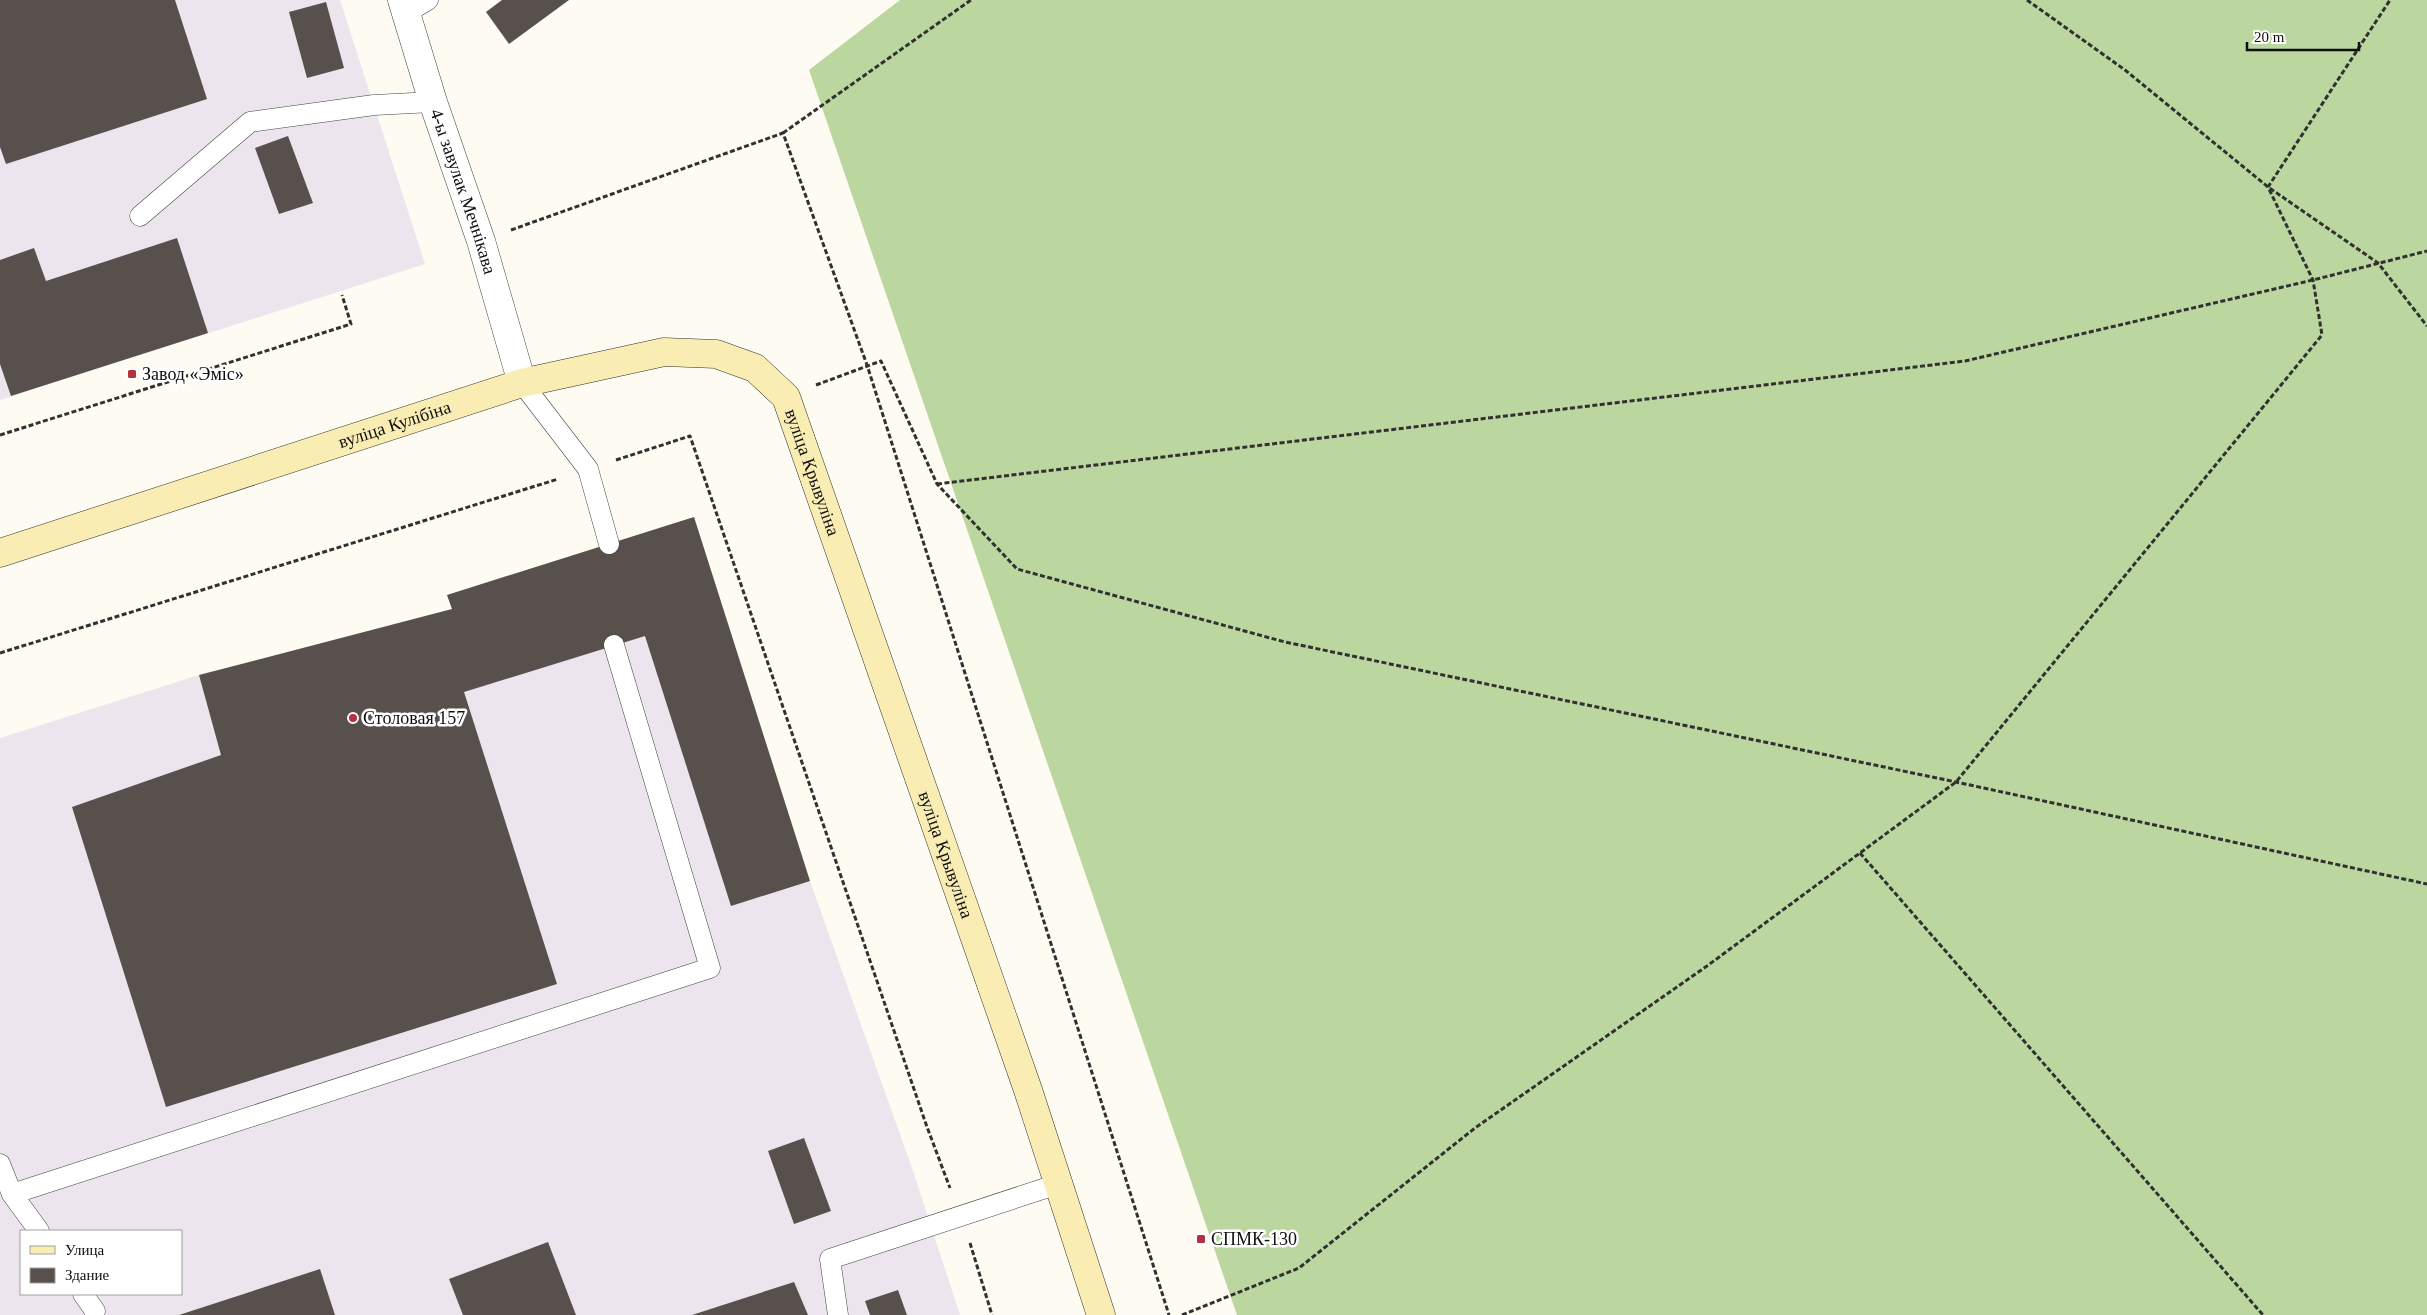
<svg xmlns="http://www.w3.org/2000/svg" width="2427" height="1315" font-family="Georgia,serif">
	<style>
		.industrial { fill: #ece5ed; fill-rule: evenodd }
		.forest { fill: #bbd69e }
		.building { fill: #57504c }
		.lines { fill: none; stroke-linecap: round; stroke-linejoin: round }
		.service-casing { stroke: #424242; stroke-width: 21 }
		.minor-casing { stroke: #424242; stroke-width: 29 }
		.secondary-casing { stroke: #313131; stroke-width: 29 }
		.path { stroke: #313131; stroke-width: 3; stroke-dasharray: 5 2.5; stroke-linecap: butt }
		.service { stroke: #fff; stroke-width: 20 }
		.minor { stroke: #fff; stroke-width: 28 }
		.secondary { stroke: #f9edb3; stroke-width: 28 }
		.poi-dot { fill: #b5313f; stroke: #fff; stroke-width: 2 }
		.labels { text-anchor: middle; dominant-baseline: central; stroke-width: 5; stroke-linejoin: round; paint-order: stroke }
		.street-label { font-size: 18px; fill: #0f0f0f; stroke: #fff }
		.poi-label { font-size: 18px; fill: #0f0f0f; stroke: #fff; text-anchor: start }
	</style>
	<rect width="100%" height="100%" fill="#fefbf3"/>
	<g class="industrial">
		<polygon points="0,0 340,0 425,264 0,400"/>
		<path d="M694,517L810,881L913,1171L960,1315H0V738L199,675L452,609L447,595ZM21,1231H181V1294H21Z"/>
	</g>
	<polygon class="forest" points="900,0 2427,0 2427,1315 1237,1315 809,70"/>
	<g class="building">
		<polygon points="0,0 175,0 207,99 6,164 0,147"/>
		<polygon points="502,0 569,0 509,44 486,12"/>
		<polygon points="326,2 344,68 307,78 289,12"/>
		<polygon points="288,136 313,203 279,214 255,148"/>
		<polygon points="177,238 208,333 11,396 0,364 0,260 34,248 46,281"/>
		<polygon points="694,517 810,881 731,906 645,636 464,692 557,984 166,1107 72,807 221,755 199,675 452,609 447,595"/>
		<polygon points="804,1138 831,1211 794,1224 768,1151"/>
		<polygon points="548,1242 576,1315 463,1315 449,1279"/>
		<polygon points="320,1269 335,1315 179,1315"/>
		<polygon points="794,1282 808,1315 692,1315"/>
		<polygon points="898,1290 907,1315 870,1315 865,1301"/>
	</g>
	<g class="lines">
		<g class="service-casing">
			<g id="service">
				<polyline points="406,13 428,0"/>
				<polyline points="140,216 250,122 374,105 433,102"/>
				<polyline points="522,383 588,469 609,544"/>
				<polyline points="0,1164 12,1194 39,1231"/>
				<polyline points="12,1194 710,968 614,645"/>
				<polyline points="83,1294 95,1311"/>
				<polyline points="838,1315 830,1259 1058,1184"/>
			</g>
		</g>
		<g class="minor-casing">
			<g id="minor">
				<path id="s1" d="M402,0L433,102L481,241L522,383"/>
			</g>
		</g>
		<g class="secondary-casing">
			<g id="secondary">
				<path id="s2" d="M0,553L522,383L664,352L716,354L755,368L786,397L1028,1090L1101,1315"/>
			</g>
		</g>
		<g class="path">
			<polyline points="2027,0 2125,70 2268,187 2378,263 2427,326"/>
			<polyline points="783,133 971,0"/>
			<polyline points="511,230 783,133 867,365 1169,1315"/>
			<polyline points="816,385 881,361 937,484 1017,569 1285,642 1956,782 2427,884"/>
			<polyline points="0,435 351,324 342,295"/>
			<polyline points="616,460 690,436 927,1127 950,1188"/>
			<polyline points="937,484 1965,361 2313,280 2427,251"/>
			<polyline points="0,653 558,479"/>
			<polyline points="1860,853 2263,1315"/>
			<polyline points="970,1243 992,1315"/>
			<polyline points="1182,1315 1299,1268 1475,1128 1707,966 1956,782 2322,335 2313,280 2268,187 2390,0"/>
		</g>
		<use href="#service" class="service"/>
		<use href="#minor" class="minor"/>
		<use href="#secondary" class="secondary"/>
	</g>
	<g class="poi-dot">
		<rect x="127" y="369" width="10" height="10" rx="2.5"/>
		<circle cx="353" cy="718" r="5"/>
		<rect x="1196" y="1234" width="10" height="10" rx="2.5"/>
	</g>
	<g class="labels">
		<g class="street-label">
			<text stroke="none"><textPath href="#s1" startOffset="201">4-ы завулак Мечнікава</textPath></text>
			<text stroke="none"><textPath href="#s2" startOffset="415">вуліца Кулібіна</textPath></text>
			<text stroke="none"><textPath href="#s2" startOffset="910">вуліца Крывуліна</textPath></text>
			<text stroke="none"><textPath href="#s2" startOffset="1315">вуліца Крывуліна</textPath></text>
		</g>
		<g class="poi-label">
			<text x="142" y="374">Завод «Эміс»</text>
			<text x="363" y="718">Столовая 157</text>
			<text x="1211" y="1239">СПМК-130</text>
		</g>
	</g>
	<rect x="20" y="1230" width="162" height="65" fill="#ffffff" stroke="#9f9f9f"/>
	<rect x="30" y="1246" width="25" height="8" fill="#f9edb3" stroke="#9f9f9f"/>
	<text x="65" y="1255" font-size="15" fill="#0f0f0f">Улица</text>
	<rect x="30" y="1268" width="25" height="15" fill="#57504c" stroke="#9f9f9f"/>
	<text x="65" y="1280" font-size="15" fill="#0f0f0f">Здание</text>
	<path d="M2247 42v8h112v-8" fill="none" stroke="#0f0f0f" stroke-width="2.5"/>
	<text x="2254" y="42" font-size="15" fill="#0f0f0f" stroke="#ffffff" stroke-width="4" paint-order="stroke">20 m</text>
</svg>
